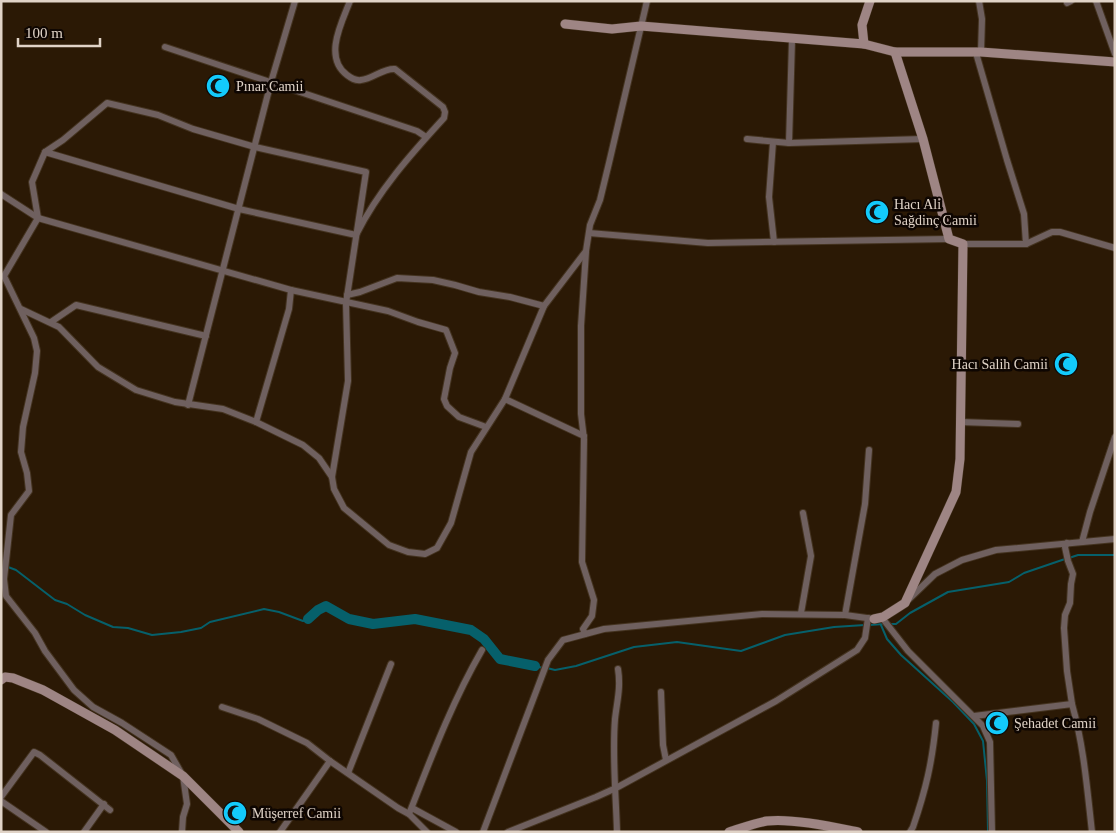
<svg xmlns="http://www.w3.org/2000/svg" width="1116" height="833" font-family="Georgia,serif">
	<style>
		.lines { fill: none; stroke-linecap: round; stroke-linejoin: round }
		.stream { stroke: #06606b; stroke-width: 2 }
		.river { stroke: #06606b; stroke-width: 10 }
		.street-casing { stroke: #443320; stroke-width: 8 }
		.secondary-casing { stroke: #443320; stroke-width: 10 }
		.street { stroke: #6f605f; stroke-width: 6 }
		.secondary { stroke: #9e8584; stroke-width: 9 }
		.labels { text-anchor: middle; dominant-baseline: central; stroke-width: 5; stroke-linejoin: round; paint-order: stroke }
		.poi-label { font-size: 14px; fill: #e0d3c7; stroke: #0e0602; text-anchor: start }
	</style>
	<rect width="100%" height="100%" fill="#2b1905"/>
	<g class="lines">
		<g class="stream">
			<polyline points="1069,558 1078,555 1115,555"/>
			<polyline points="8,567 16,570 55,600 67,604 85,615 113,627 128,628 152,635 181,632 201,628 210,622 264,609 279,612 303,621 308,619"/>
			<polyline points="889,624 896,624 910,613 948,592 1009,582 1024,573 1065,559"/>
			<polyline points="869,625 884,624"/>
			<polyline points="881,625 887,639 901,655 953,702 974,724 983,741 987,781 988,832"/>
			<polyline points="535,666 543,668"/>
			<polyline points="547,668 555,670 576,666 634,647 677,642 741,651 785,635 834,627 865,625"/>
		</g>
		<polyline class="river" points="308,619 318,610 326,606 349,619 373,624 415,619 471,630 484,639 500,659 535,666"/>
		<g class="street-casing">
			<g id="street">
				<polyline points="979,1 982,19 981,52"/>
				<polyline points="1096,1 1115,54"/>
				<polyline points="1067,3 1071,1"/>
				<polyline points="165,47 417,131 426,137"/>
				<polyline points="976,53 1007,160 1024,214 1026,244"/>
				<polyline points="747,139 789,143 923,139"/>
				<polyline points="773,142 769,197 774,242"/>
				<polyline points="789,143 792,40"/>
				<path d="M45,152L239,209L356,235C378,191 411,154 444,118L445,112L443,107L395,69C383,68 373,79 361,80C355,81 351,78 347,75C323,57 342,22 350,1"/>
				<polyline points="1,194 38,218 291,290 388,311 418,322 446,330 455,353 450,368 444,399 447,406 459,417 486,427"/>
				<polyline points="589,233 708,243 949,239"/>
				<polyline points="963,244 1026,244 1052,232 1060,232 1115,248"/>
				<polyline points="347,295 360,292 397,278 433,280 455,285 479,292 510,297 544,306"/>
				<polyline points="21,309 59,327 98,367 136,390 175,402 223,409 256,422 303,445 319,458 332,477"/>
				<polyline points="51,322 76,305 206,336"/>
				<polyline points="505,399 584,436"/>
				<polyline points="188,405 271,82 295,1"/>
				<polyline points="256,422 289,309 291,290"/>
				<polyline points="960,422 1018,424"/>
				<polyline points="1082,542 1090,512 1115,437"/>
				<polyline points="1067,543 1065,547 1068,561 1073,574 1071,584 1070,603 1065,615 1064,628 1067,671 1072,704"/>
				<polyline points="909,599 935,574 962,560 996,550 1115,539"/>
				<polyline points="801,613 811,556 803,513"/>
				<polyline points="845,615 865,504 869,450"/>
				<polyline points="883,617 883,619 908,651 983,726 990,742 992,832"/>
				<polyline points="585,634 583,629 592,616 594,600 582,562 584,439 581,414 581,326 586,252"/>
				<polyline points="661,692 663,745 666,760"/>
				<polyline points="222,707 258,719 307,743 330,761 398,808 409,814 427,832"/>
				<path d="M974,716L1072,704C1084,747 1087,788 1092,832"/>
				<polyline points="348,773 391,664"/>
				<polyline points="1,797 34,752 40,755 110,810"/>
				<polyline points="1,801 46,832"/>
				<polyline points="412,808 456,832"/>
				<path d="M409,814C431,758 452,702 482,650"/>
				<polyline points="84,832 104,804"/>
				<polyline points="182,832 183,817 187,804 183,776 171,755 122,723 93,707 74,690 45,651 35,633 6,596 4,579 11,515 29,491 27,473 21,452 23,427 35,373 37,351 34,338 4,276 38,218 32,182 45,152 63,140 107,103 158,115 193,129 255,147 366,172 346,303 348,381 332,477 334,489 344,508 389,545 408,552 425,554 437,548 451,523 471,452 505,399 544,306 586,251 590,225 600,200 609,163 647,1"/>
				<polyline points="280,832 330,761"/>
				<polyline points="483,832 548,660 563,640 604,629 762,614 845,615 874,619"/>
				<polyline points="508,832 596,797 616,788 776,701 857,650 865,638 868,618"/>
				<path d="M617,832C616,795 612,756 615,719C617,701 621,688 618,669"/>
				<path d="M910,832L913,827C926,789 932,763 936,723"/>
			</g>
		</g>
		<g class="secondary-casing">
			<g id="secondary">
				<polyline points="565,24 612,29 641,26 864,44 895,52 981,52 1115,62"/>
				<polyline points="864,44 862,25 870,1"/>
				<polyline points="874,619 883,617 905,603 956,492 960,459 963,244 949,239 923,139 895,52"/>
				<polyline points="1,680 5,677 13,678 43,690 115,730 183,776 239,832"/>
				<path d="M729,832C742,828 755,823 767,821C791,818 833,827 858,832"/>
			</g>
		</g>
		<use href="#street" class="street"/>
		<use href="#secondary" class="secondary"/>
	</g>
	<defs>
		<g id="mosque-disc" transform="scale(1.25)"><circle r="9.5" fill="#13cafb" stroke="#0e0602"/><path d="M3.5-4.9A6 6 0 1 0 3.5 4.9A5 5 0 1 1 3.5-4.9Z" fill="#111"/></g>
	</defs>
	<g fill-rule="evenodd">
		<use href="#mosque-disc" x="218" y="86"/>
		<use href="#mosque-disc" x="877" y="212"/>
		<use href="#mosque-disc" x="1066" y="364"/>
		<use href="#mosque-disc" x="997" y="723"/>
		<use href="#mosque-disc" x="235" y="813"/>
	</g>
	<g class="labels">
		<g class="poi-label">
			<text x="236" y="86">Pınar Camii</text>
			<text x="894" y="204">Hacı Ali<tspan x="894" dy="16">Sağdinç Camii</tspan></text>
			<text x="1048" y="364" text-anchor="end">Hacı Salih Camii</text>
			<text x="1014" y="723">Şehadet Camii</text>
			<text x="252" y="813">Müşerref Camii</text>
		</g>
	</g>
	<rect width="1116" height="833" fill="none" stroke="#e0d3c7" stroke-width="5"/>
	<path d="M18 38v8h82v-8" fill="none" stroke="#e0d3c7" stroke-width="2.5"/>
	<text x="25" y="38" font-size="15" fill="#e0d3c7" stroke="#0e0602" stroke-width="4" paint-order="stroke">100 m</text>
</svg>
